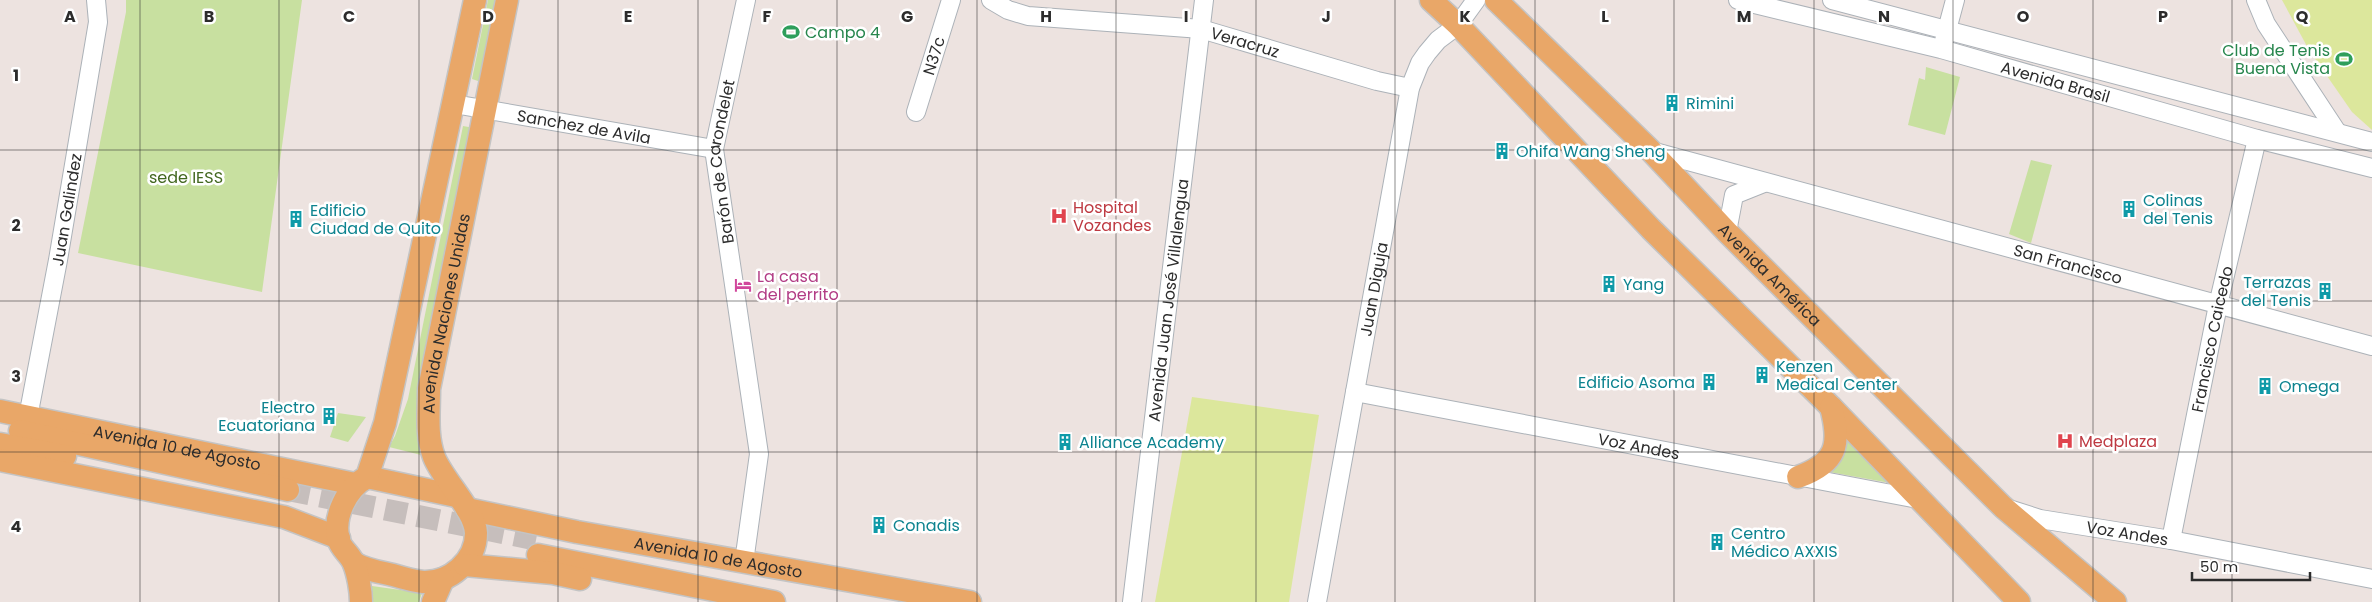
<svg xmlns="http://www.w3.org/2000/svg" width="2372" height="602" font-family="Poppins,sans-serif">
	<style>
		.green { fill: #c8e0a0 }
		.pitch { fill: #dce79c }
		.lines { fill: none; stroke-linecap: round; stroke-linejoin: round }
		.major-tunnel { stroke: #c6bebc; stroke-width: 22; stroke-dasharray: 22 11; stroke-linecap: butt }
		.minor-casing { stroke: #acb2b8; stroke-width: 20 }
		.major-casing { stroke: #c4c4c4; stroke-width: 25 }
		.minor { stroke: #fff; stroke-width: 18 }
		.major { stroke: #e9a768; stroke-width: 22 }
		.grid { fill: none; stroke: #2c2c2c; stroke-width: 1; stroke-opacity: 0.55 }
		.labels { text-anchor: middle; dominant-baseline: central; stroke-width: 5; stroke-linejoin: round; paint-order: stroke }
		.leisure-label { font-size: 16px; fill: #27864d; stroke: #fff; text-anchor: start }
		.street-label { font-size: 16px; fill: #2c2c2c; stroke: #fff }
		.culture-label { font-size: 16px; fill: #0d838f; stroke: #fff; text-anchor: start }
		.park-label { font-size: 16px; fill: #42671f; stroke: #fff }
		.health-label { font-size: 16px; fill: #be3a42; stroke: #fff; text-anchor: start }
		.hotel-label { font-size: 16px; fill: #b23c85; stroke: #fff; text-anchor: start }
		.grid-label { font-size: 16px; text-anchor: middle; font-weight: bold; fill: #2c2c2c; stroke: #fff; stroke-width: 5; stroke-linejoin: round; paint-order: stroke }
	</style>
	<rect width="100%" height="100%" fill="#ede3e0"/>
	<g class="green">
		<polygon points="126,0 302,0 262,292 78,253 126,12"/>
		<polygon points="488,0 500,0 484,83 472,79"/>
		<polygon points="1926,67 1960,77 1945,135 1908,125 1919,78 1925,80"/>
		<polygon points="463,126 474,128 418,414 421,455 389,447 395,436 408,399"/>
		<polygon points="2031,160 2052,165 2031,243 2009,234"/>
		<polygon points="338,413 366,417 348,442 330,437"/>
		<polygon points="1843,435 1890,483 1824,471"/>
		<polygon points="372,586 422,593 419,602 372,602"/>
	</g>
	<g class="pitch">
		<polygon points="2282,0 2372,0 2372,130 2352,112 2309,50"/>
		<polygon points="1192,397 1319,415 1289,602 1155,602"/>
	</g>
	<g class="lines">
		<polyline class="major-tunnel" points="288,490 543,541"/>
		<g class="minor-casing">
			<g id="minor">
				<path id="s1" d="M991,0L1008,10L1028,16L1201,29L1377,81L1410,88"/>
				<path id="s2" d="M1738,0L1941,49L2257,139L2372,168"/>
				<polyline points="1832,0 2372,142"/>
				<polyline points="2256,0 2266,24 2337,132"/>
				<polyline points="1944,41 1955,0"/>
				<path id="s3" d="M454,104L714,149"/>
				<path id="s4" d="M916,112L951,0"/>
				<path id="s5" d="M1651,151L2372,346"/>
				<polyline points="1727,232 1734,195 1764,183"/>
				<path id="s6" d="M1355,392L1923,500"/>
				<path id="s7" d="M28,417L58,260L98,22L96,0"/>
				<path id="s8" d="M2009,509L2040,519L2171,540L2372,579"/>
				<path id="s9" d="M2171,540L2218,305L2257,139"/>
				<path id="s10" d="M744,562L759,454L714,149L746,0"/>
				<path id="s11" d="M1132,602L1204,0"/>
				<path id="s12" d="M1317,602L1410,88L1420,63L1427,53L1438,40L1458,25L1476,0"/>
			</g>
		</g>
		<g class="major-casing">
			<g id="major">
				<polyline points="1431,0 1458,25 1651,229 1831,407 2019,602"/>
				<path id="s13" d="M1496,0L1651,151L1727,232L2003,507L2115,602"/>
				<path id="s14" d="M0,411L355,484"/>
				<polyline points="20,431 288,490"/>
				<polyline points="0,444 65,456"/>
				<polyline points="0,460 284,517 339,538"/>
				<polyline points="367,477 456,496"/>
				<path d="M1798,477C1837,463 1841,445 1831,407"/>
				<path id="s15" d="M467,509L577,532L970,602"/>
				<polyline points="538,555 774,602"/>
				<path id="s16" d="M354,563C366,570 379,572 393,575C403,578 413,581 423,582C450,583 476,561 476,533C475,510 443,480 434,457C426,436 429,412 429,389L507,0"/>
				<polyline points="465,565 553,573 580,579"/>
				<path d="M361,602C361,591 358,574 354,564C351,555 342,550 339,541C332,517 347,488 367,477L385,423L475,0"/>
				<polyline points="433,602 443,579"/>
			</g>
		</g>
		<use href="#minor" class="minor"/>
		<use href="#major" class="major"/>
	</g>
	<path class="grid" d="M140,0V602M279,0V602M419,0V602M558,0V602M698,0V602M837,0V602M977,0V602M1116,0V602M1256,0V602M1395,0V602M1535,0V602M1674,0V602M1814,0V602M1953,0V602M2093,0V602M2232,0V602M0,150H2372M0,301H2372M0,452H2372"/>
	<defs>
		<g id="stadium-bare" transform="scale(1.35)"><path d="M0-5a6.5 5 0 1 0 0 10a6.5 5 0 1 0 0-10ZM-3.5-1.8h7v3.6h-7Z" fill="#2e9e5b" stroke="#fff" stroke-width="2.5" paint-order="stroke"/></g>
		<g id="building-bare" transform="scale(1.35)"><path d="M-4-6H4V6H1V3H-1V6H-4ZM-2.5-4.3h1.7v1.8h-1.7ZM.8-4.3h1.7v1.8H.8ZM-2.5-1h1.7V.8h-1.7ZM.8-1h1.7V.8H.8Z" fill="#0f9aa8" stroke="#fff" stroke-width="2.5" paint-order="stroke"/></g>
		<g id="hospital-bare" transform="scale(1.35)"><path d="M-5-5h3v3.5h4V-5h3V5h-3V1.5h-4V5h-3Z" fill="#e0444e" stroke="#fff" stroke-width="2.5" paint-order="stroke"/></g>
		<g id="hotel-bare" transform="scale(1.35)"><path d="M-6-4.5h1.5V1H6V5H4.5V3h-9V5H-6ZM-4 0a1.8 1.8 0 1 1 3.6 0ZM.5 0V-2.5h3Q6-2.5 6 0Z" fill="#d1479c" stroke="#fff" stroke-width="2.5" paint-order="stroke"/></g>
	</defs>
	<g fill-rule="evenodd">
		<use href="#stadium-bare" x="791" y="32"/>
		<use href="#stadium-bare" x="2344" y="59"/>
		<use href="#building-bare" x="1672" y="103"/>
		<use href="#building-bare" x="1502" y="151"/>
		<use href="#building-bare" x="2129" y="209"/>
		<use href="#hospital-bare" x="1059" y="216"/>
		<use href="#building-bare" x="296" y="219"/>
		<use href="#building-bare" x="1609" y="284"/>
		<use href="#hotel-bare" x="743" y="285"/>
		<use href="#building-bare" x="2325" y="291"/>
		<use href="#building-bare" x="1762" y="375"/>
		<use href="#building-bare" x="1709" y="382"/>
		<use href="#building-bare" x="2265" y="386"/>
		<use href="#building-bare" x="329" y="416"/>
		<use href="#hospital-bare" x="2065" y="441"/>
		<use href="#building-bare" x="1065" y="442"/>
		<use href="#building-bare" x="879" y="525"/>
		<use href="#building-bare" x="1717" y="542"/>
	</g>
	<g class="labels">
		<g class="leisure-label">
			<text x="805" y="32">Campo 4</text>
			<text x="2330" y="50" text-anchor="end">Club de Tenis<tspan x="2330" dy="18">Buena Vista</tspan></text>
		</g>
		<g class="street-label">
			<text stroke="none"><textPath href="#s1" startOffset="260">Veracruz</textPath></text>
			<text stroke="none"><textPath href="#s4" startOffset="59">N37c</textPath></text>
			<text stroke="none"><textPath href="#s2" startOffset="328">Avenida Brasil</textPath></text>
			<text stroke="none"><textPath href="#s3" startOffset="132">Sanchez de Avila</textPath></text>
			<text stroke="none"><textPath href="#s10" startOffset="405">Barón de Carondelet</textPath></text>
			<text stroke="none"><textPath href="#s7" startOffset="211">Juan Galindez</textPath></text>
			<text stroke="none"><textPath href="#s5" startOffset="432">San Francisco</textPath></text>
			<text stroke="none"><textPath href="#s13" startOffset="388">Avenida América</textPath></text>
			<text stroke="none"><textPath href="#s12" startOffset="318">Juan Diguja</textPath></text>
			<text stroke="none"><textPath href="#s11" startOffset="304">Avenida Juan José Villalengua</textPath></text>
			<text stroke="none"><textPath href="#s16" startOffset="385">Avenida Naciones Unidas</textPath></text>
			<text stroke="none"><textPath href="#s9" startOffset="205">Francisco Caicedo</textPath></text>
			<text stroke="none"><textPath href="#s6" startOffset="289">Voz Andes</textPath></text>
			<text stroke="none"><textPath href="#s14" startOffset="181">Avenida 10 de Agosto</textPath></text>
			<text stroke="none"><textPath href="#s8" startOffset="121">Voz Andes</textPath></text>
			<text stroke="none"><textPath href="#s15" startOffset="256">Avenida 10 de Agosto</textPath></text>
		</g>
		<g class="culture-label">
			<text x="1686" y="103">Rimini</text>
			<text x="1516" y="151">Ohifa Wang Sheng</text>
			<text x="2143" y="200">Colinas<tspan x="2143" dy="18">del Tenis</tspan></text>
			<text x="310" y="210">Edificio<tspan x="310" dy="18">Ciudad de Quito</tspan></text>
			<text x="2311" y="282" text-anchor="end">Terrazas<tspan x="2311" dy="18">del Tenis</tspan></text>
			<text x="1623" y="284">Yang</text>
			<text x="1776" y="366">Kenzen<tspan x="1776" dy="18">Medical Center</tspan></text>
			<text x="1695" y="382" text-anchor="end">Edificio Asoma</text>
			<text x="2279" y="386">Omega</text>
			<text x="315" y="407" text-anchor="end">Electro<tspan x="315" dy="18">Ecuatoriana</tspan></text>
			<text x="1079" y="442">Alliance Academy</text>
			<text x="893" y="525">Conadis</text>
			<text x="1731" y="533">Centro<tspan x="1731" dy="18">Médico AXXIS</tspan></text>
		</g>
		<g class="park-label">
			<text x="186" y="177">sede IESS</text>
		</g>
		<g class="health-label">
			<text x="1073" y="207">Hospital<tspan x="1073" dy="18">Vozandes</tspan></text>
			<text x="2079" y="441">Medplaza</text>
		</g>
		<g class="hotel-label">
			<text x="757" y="276">La casa<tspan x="757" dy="18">del perrito</tspan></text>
		</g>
	</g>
	<g class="grid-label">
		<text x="70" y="22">A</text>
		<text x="209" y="22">B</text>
		<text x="349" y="22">C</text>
		<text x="488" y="22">D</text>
		<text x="628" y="22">E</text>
		<text x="767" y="22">F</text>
		<text x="907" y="22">G</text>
		<text x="1046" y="22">H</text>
		<text x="1186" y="22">I</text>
		<text x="1326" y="22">J</text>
		<text x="1465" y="22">K</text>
		<text x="1605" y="22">L</text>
		<text x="1744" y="22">M</text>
		<text x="1884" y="22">N</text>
		<text x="2023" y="22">O</text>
		<text x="2163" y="22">P</text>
		<text x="2302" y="22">Q</text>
		<text x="16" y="81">1</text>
		<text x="16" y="231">2</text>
		<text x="16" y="382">3</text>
		<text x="16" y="532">4</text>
	</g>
	<path d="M2192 572v8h118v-8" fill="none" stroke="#2c2c2c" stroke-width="2.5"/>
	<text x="2200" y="572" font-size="15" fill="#2c2c2c" stroke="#ffffff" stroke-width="4" paint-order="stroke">50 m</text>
</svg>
